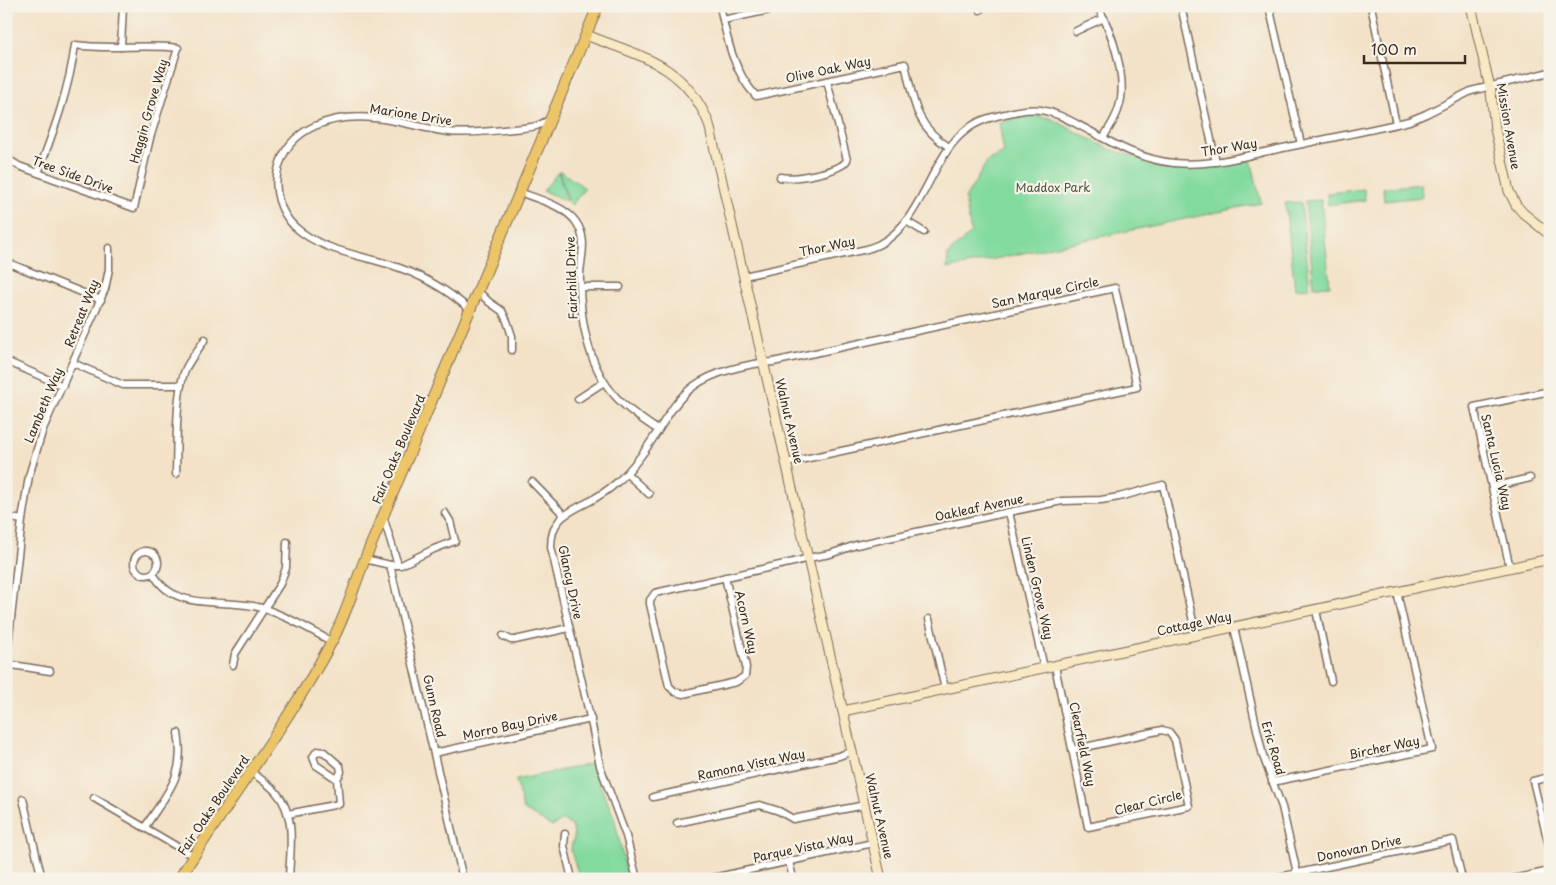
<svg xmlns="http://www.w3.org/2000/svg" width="1556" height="885" font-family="'Playpen Sans',sans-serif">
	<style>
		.green { fill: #82da9f; stroke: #5e825e }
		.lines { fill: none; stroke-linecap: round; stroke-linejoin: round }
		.street-casing { stroke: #7b6a5a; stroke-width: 9 }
		.secondary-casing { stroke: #7b6a5a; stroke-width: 11 }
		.primary-casing { stroke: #7b6a5a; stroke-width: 12 }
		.street { stroke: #fff; stroke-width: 6 }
		.secondary { stroke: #f8e8c3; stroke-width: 9 }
		.primary { stroke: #edc569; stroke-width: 10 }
		.labels { text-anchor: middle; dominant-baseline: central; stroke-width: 4.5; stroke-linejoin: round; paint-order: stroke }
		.street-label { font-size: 12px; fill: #3b2a1e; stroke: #f7f3e8 }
		.park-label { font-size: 12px; fill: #4d563e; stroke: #f7f3e8 }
	</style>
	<rect width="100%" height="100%" fill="#f7f3e8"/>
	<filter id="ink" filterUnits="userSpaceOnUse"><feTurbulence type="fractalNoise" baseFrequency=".02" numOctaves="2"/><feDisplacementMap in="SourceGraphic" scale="10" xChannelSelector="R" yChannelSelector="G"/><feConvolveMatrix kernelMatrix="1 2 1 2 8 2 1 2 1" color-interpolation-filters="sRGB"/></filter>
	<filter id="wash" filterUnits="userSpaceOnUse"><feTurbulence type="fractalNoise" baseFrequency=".0096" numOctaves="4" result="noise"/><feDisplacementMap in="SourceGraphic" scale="20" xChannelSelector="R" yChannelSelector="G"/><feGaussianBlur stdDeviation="1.12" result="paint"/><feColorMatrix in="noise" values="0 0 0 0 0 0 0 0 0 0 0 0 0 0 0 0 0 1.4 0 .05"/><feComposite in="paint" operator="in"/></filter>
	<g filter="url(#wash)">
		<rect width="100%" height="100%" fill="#f3e2c8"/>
		<g class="green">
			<polygon points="1031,115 1050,118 1107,148 1164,166 1199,167 1224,165 1251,159 1261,203 947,269 948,254 971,233 965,199 988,160 1004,153 999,123"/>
			<polygon points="560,171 585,188 572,205 569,202 559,172"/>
			<polygon points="558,172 567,201 543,191"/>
			<polygon points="1421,184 1422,197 1384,201 1383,188"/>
			<polygon points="1364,189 1365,200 1328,205 1327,193"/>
			<polygon points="1321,200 1330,286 1314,287 1305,201"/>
			<polygon points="1301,202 1310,288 1295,289 1285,203"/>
			<polygon points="591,764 614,817 628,879 580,879 571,851 572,843 574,838 573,827 563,820 552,827 523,809 516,780"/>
		</g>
	</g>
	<g filter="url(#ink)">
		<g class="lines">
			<g class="street-casing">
				<g id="street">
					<path d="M720,6C727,39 733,71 756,96L905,64C914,101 914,125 949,147"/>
					<polyline points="979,6 980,10"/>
					<path d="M1097,6C1112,30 1128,80 1119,107C1116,119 1109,128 1103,138"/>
					<polyline points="1181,6 1216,162"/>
					<polyline points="1269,6 1301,144"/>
					<polyline points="1371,6 1396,124"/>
					<polyline points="723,20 788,6"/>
					<polyline points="1076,31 1104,18"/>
					<polyline points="121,47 123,6"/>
					<path d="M6,158L19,166L134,208L150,138L178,48C144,44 109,50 75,45C69,90 54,130 38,173"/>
					<path d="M780,177C793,180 841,172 847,160L827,81"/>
					<path d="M519,192C538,199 565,206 576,222C588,239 581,256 580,274C579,315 587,366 616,397C628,410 643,420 658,430"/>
					<polyline points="906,221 924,232"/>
					<polyline points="6,262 101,300"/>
					<path d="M744,276L867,249C932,231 925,133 993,117C1009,113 1025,108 1041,110C1059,113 1074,123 1090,131C1117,146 1143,160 1174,163C1211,167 1247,155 1283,148C1325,139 1367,131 1409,121L1426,114L1471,91L1550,72"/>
					<polyline points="580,287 620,287"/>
					<polyline points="478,291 489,302 502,311 507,321 512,336 512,350"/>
					<path d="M470,310C447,289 417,273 388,264C355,254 320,250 294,226C280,212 273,190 278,170C288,126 334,114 374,118C399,120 424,129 449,132C470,134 491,131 513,129C520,128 529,128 536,126C540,125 545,122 549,120"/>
					<polyline points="6,361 63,386"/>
					<polyline points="73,363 123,385 181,385"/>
					<polyline points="578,399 604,382"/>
					<path d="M176,474C177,446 175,392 186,368C191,358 199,349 205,339"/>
					<polyline points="627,474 649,494"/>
					<polyline points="532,482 564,515"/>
					<polyline points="1492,487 1530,478"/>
					<polyline points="1009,512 1044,668"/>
					<polyline points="383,516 398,565"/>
					<polyline points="6,517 22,520"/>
					<circle cx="146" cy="563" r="12"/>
					<polyline points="365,559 390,565 463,879"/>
					<polyline points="390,565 401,565 434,549 455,541 450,521 445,513"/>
					<polyline points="1510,568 1474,407 1550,391"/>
					<path d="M153,573C174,614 227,597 262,608C287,616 310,629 332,642"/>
					<polyline points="725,577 746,667 745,676 736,682 683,694 675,692 669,686 650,604 650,600 655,593 798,561 808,558 830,554 856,545 1009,512 1062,501 1101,500 1119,497 1163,485 1196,635"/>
					<polyline points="1316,610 1331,681"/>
					<polyline points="929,619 945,689"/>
					<polyline points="1234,627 1263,756 1282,807 1297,873"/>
					<polyline points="503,636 511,640 515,640 569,628"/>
					<polyline points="6,663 22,520 29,476 43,429 105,289 109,269 109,248"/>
					<polyline points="6,664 50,671"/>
					<polyline points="233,665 235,654 280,584 286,568 287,542"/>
					<polyline points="1055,666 1088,827 1189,806 1175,740 1169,732 1162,730 1072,750"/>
					<polygon points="317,751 324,752 340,766 341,772 337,779 316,765 313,757"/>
					<polyline points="434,753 591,719"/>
					<path d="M251,772C259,778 269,784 276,792C297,816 290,849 289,879"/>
					<polyline points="1550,777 1533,781 1550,850"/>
					<polyline points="1272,782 1432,749 1397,592"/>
					<polyline points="653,797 839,756 852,751"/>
					<polyline points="94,798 193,856"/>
					<polyline points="23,799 42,879"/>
					<polyline points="288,814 339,804 337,779"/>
					<polyline points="677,823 760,805 779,811 793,819 865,805"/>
					<path d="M145,827C167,793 186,776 178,733"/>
					<polyline points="565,834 564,846 572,879"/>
					<polyline points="789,861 793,879"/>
					<path d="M637,879L626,836L600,766L592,726L551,547C551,517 568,513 590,501C599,496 607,491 615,484C631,471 643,454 654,437C666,419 676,399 694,386C713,372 749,363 773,362L1115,288L1137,387L786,463"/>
					<polyline points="708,879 873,843"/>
					<polyline points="1270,879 1453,840 1462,879"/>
					<polyline points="1513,879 1550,871"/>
				</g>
			</g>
			<g class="secondary-casing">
				<g id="secondary">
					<polyline points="122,6 123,8"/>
					<polyline points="1471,6 1491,92 1495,129 1509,191 1516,205 1523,213 1550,235"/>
					<path d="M586,35C640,56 685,64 709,124L881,879"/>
					<polyline points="843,711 1550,559"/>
				</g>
			</g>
			<g class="primary-casing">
				<path id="primary" d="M179,879C229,799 288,724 332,641C346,615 354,586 365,559L598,6"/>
			</g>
			<use href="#street" class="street"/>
			<use href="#secondary" class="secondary"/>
			<use href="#primary" class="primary"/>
		</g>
	</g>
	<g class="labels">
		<g class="street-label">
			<text transform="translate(828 69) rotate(-12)">Olive Oak Way</text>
			<text transform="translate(148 111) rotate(-74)">Haggin Grove Way</text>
			<text transform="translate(411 114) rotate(9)">Marione Drive</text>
			<text transform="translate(1509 126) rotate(80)">Mission Avenue</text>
			<text transform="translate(1229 147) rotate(-10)">Thor Way</text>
			<text transform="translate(73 174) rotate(20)">Tree Side Drive</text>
			<text transform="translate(827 246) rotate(-12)">Thor Way</text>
			<text transform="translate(571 278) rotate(-92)">Fairchild Drive</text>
			<text transform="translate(1045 292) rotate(-12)">San Marque Circle</text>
			<text transform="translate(81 313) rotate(-68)">Retreat Way</text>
			<text transform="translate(43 405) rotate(-67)">Lambeth Way</text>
			<text transform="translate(790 421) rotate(77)">Walnut Avenue</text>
			<text transform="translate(398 449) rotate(-67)">Fair Oaks Boulevard</text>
			<text transform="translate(1497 462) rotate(77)">Santa Lucia Way</text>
			<text transform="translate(979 507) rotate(-12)">Oakleaf Avenue</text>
			<text transform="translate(571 582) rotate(78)">Glancy Drive</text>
			<text transform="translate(1038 588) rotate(77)">Linden Grove Way</text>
			<text transform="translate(747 622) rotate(77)">Acorn Way</text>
			<text transform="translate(1194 623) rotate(-12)">Cottage Way</text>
			<text transform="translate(435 706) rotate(77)">Gunn Road</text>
			<text transform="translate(510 725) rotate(-12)">Morro Bay Drive</text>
			<text transform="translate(1083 744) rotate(78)">Clearfield Way</text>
			<text transform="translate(1384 747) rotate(-12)">Bircher Way</text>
			<text transform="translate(1274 748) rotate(74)">Eric Road</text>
			<text transform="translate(751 764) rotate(-12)">Ramona Vista Way</text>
			<text transform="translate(1148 802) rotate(-14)">Clear Circle</text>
			<text transform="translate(213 805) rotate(-56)">Fair Oaks Boulevard</text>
			<text transform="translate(880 816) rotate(77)">Walnut Avenue</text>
			<text transform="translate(803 847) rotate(-12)">Parque Vista Way</text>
			<text transform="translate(1359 848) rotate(-12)">Donovan Drive</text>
		</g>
		<g class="park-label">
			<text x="1053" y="187">Maddox Park</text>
		</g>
	</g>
	<rect width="1556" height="885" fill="none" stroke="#f7f3e8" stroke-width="25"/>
	<path d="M1364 55v8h101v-8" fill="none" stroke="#3b2a1e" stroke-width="2.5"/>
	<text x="1371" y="55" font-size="15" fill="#3b2a1e" stroke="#f7f3e8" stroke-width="4" paint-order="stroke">100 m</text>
</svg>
